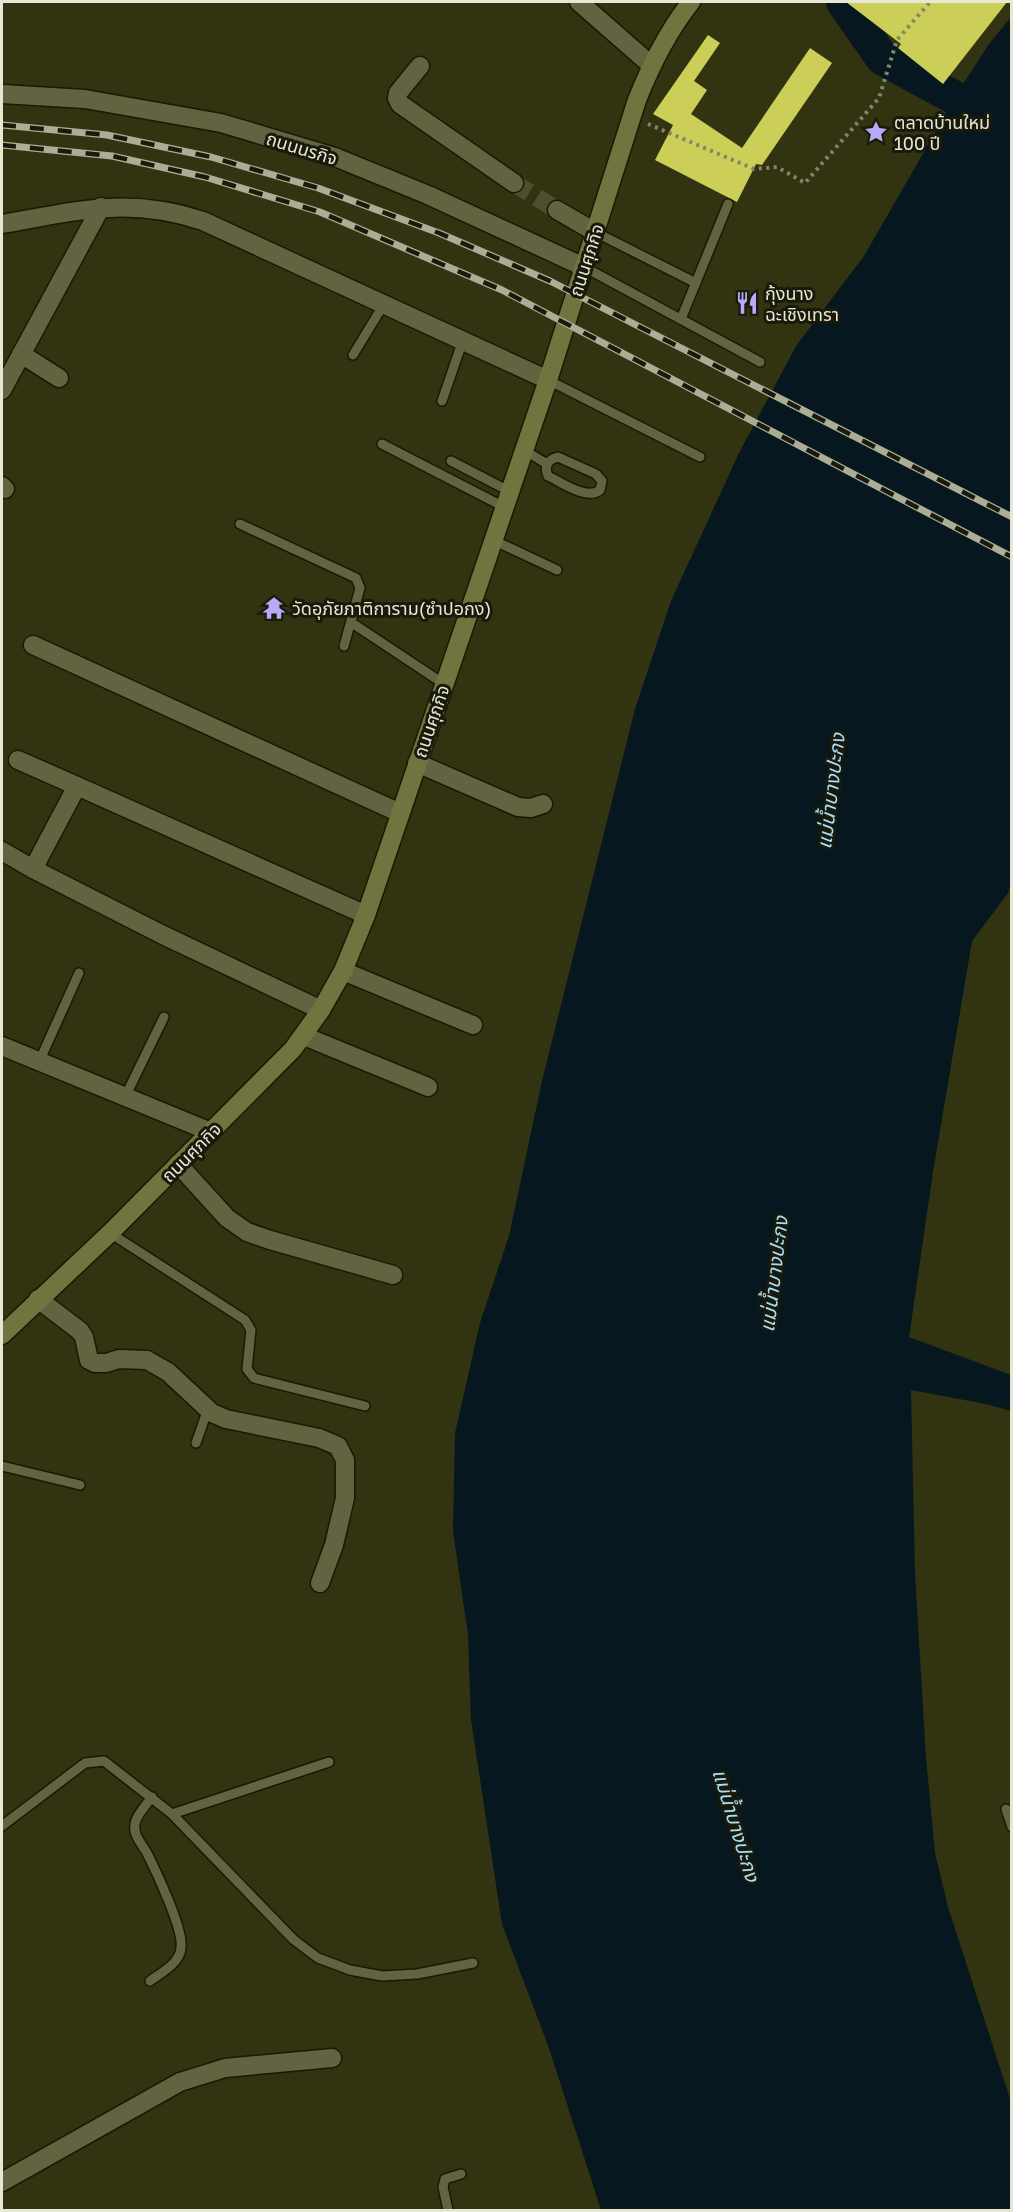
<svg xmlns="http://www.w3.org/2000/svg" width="1013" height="2212" font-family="'Golos Text','Noto Sans Thai',sans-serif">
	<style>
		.water { fill: #06171f }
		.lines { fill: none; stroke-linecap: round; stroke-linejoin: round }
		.river { stroke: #06171f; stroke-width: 34 }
		.building { fill: #cbcf58 }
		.street-tunnel { stroke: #4d4e2d; stroke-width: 18; stroke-dasharray: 18 9; stroke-linecap: butt }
		.lane-casing { stroke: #1a1a00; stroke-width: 12 }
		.street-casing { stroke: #1a1a00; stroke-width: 21 }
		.secondary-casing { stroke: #1a1a00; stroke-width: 21 }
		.path { stroke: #848569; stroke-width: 4; stroke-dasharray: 3 4.5; stroke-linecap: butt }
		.lane { stroke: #626441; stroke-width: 9 }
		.street { stroke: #626441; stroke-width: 18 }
		.secondary { stroke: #727440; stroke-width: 18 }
		.rail-casing { stroke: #abad94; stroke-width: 7 }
		.rail { stroke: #191a0b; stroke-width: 4.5; stroke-dasharray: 14; stroke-linecap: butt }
		.labels { text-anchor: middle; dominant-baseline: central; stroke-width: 6; stroke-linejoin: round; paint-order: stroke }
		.poi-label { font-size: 18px; fill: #e6e8d4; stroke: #191a0b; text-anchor: start }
		.street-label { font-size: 18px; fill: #e6e8d4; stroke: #191a0b }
		.water-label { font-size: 20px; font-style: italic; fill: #a7defa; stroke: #191a0b }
	</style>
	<rect width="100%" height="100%" fill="#323310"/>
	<polygon class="water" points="1011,17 1011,883 1008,893 972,941 933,1172 909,1337 1011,1375 1011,1411 986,1404 911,1390 915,1574 926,1758 935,1853 948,1907 1011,2102 1011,2210 601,2210 549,2048 502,1924 471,1720 468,1635 453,1531 455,1433 480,1323 509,1236 542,1081 635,709 671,601 739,453 796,346 864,256 963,84 989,44"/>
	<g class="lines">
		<polyline class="river" points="843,2 882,58 1012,129"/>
	</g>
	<g class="building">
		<polygon points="846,2 1007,2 943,84 898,48 901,44"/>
		<polygon points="708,35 720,43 694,81 707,90 691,114 742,148 810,48 832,63 762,165 756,164 737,202 655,160 673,125 653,114"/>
	</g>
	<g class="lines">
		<polyline class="street-tunnel" points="514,183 557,210"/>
		<g class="lane-casing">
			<g id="lane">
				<polyline points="595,232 696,283"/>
				<polyline points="584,267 760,362"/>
				<polyline points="681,319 728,204"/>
				<polyline points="353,355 384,304"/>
				<polyline points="548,380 700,457"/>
				<polyline points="442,401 463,340"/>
				<polyline points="382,444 504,507"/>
				<polyline points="524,450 547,464"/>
				<path d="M558,457L596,474L602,481L600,490C587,501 561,482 548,476C544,466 547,460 558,457Z"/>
				<polyline points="451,461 509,491"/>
				<polyline points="240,524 356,578 360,588 344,646"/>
				<polyline points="493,540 557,570"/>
				<polyline points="352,623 444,684"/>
				<polyline points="39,1062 79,973"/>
				<polyline points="125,1097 164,1017"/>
				<polyline points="110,1233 245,1320 251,1330 247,1369 254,1378 365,1406"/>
				<polyline points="196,1443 208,1409"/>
				<polyline points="2,1466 80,1485"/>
				<polyline points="1006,1809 1012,1827"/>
				<polyline points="172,1814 329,1762"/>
				<polyline points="2,1826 85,1763 104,1761 172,1814 294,1940 318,1958 350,1970 382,1976 417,1974 473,1963"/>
				<path d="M150,1981C161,1973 180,1963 181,1948C184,1930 156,1871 147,1853C141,1843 133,1835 135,1824C136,1815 147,1804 152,1797"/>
				<polyline points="448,2210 443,2187 445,2179 461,2174"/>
			</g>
		</g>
		<g class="street-casing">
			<g id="street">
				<polyline points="579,2 651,65"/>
				<polyline points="420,66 398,93 397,98 400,104 514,183"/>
				<polyline points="2,94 85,99 221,123 335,157 428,195 584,267"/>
				<polyline points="557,210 595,232"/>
				<path d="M2,224C77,211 128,196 203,221L548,380"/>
				<polyline points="21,354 59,378"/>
				<polyline points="2,390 101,207"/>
				<polyline points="2,486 5,489"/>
				<polyline points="33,645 400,813"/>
				<polyline points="18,760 77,786 33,869"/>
				<polyline points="417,763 518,807 531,808 543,804"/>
				<polyline points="77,786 366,915"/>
				<polyline points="2,851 33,869 163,935 321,1010"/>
				<polyline points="343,971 473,1025"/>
				<polyline points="304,1036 428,1087"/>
				<polyline points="2,1046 211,1132"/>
				<polyline points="178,1164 227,1218 247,1232 270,1240 393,1275"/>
				<polyline points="38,1299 80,1331 84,1337 89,1360 95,1363 106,1363 119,1359 147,1360 168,1372 212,1413 226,1419 319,1438 338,1446 345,1460 345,1498 334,1545 320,1583"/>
				<polyline points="2,2182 180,2082 225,2068 332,2058"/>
			</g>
		</g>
		<g class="secondary-casing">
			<path id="secondary" d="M2,1335L110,1233L293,1049L321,1010L343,971L366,915L548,380L637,100C651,65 668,31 691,2"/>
		</g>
		<polyline class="path" points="648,124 754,169 777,167 805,183 879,98 897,40 930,2"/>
		<use href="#lane" class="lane"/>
		<use href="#street" class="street"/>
		<use href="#secondary" class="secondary"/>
		<g class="rail-casing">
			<g id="rail">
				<polyline points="2,125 107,135 211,157 318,188 439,233 550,281 1012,517"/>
				<polyline points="2,145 112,156 205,177 320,212 502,290 1012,557"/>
			</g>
		</g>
		<use href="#rail" class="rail"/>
	</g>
	<defs>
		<g id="sight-bare" transform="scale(1.8)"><path d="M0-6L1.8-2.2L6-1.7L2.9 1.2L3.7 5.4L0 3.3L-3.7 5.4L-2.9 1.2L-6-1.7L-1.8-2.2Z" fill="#b7abf8" stroke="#191a0b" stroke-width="2.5" paint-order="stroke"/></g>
		<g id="restaurant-bare" transform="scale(1.8)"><path d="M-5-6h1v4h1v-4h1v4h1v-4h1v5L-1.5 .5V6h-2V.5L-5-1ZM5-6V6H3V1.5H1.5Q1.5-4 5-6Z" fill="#b7abf8" stroke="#191a0b" stroke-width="2.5" paint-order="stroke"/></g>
		<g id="temple-bare" transform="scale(1.8)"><path d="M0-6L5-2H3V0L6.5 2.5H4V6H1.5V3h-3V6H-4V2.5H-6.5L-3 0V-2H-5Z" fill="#b7abf8" stroke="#191a0b" stroke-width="2.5" paint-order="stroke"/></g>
	</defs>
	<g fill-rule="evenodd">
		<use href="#sight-bare" x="876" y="132"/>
		<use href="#restaurant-bare" x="747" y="303"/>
		<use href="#temple-bare" x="274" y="608"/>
	</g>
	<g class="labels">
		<g class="poi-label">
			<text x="894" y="122">ตลาดบ้านใหม่<tspan x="894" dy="21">100 ปี</tspan></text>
			<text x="765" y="293">กุ้งนาง<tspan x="765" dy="21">ฉะเชิงเทรา</tspan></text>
			<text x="292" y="608">วัดอุภัยภาติการาม(ซำปอกง)</text>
		</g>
		<g class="street-label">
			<text transform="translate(302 148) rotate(17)">ถนนนรกิจ</text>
			<text transform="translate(586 260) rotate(-72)">ถนนศุภกิจ</text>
			<text transform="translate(431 721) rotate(-71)">ถนนศุภกิจ</text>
			<text transform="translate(191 1152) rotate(-45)">ถนนศุภกิจ</text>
		</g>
		<g class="water-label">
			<text transform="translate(830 791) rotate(-83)">แม่น้ำบางปะกง</text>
			<text transform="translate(773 1274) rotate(-83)">แม่น้ำบางปะกง</text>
			<text transform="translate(737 1825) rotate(73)">แม่น้ำบางปะกง</text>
		</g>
	</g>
	<rect width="1013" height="2212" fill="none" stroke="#e6e8d4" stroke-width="6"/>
</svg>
